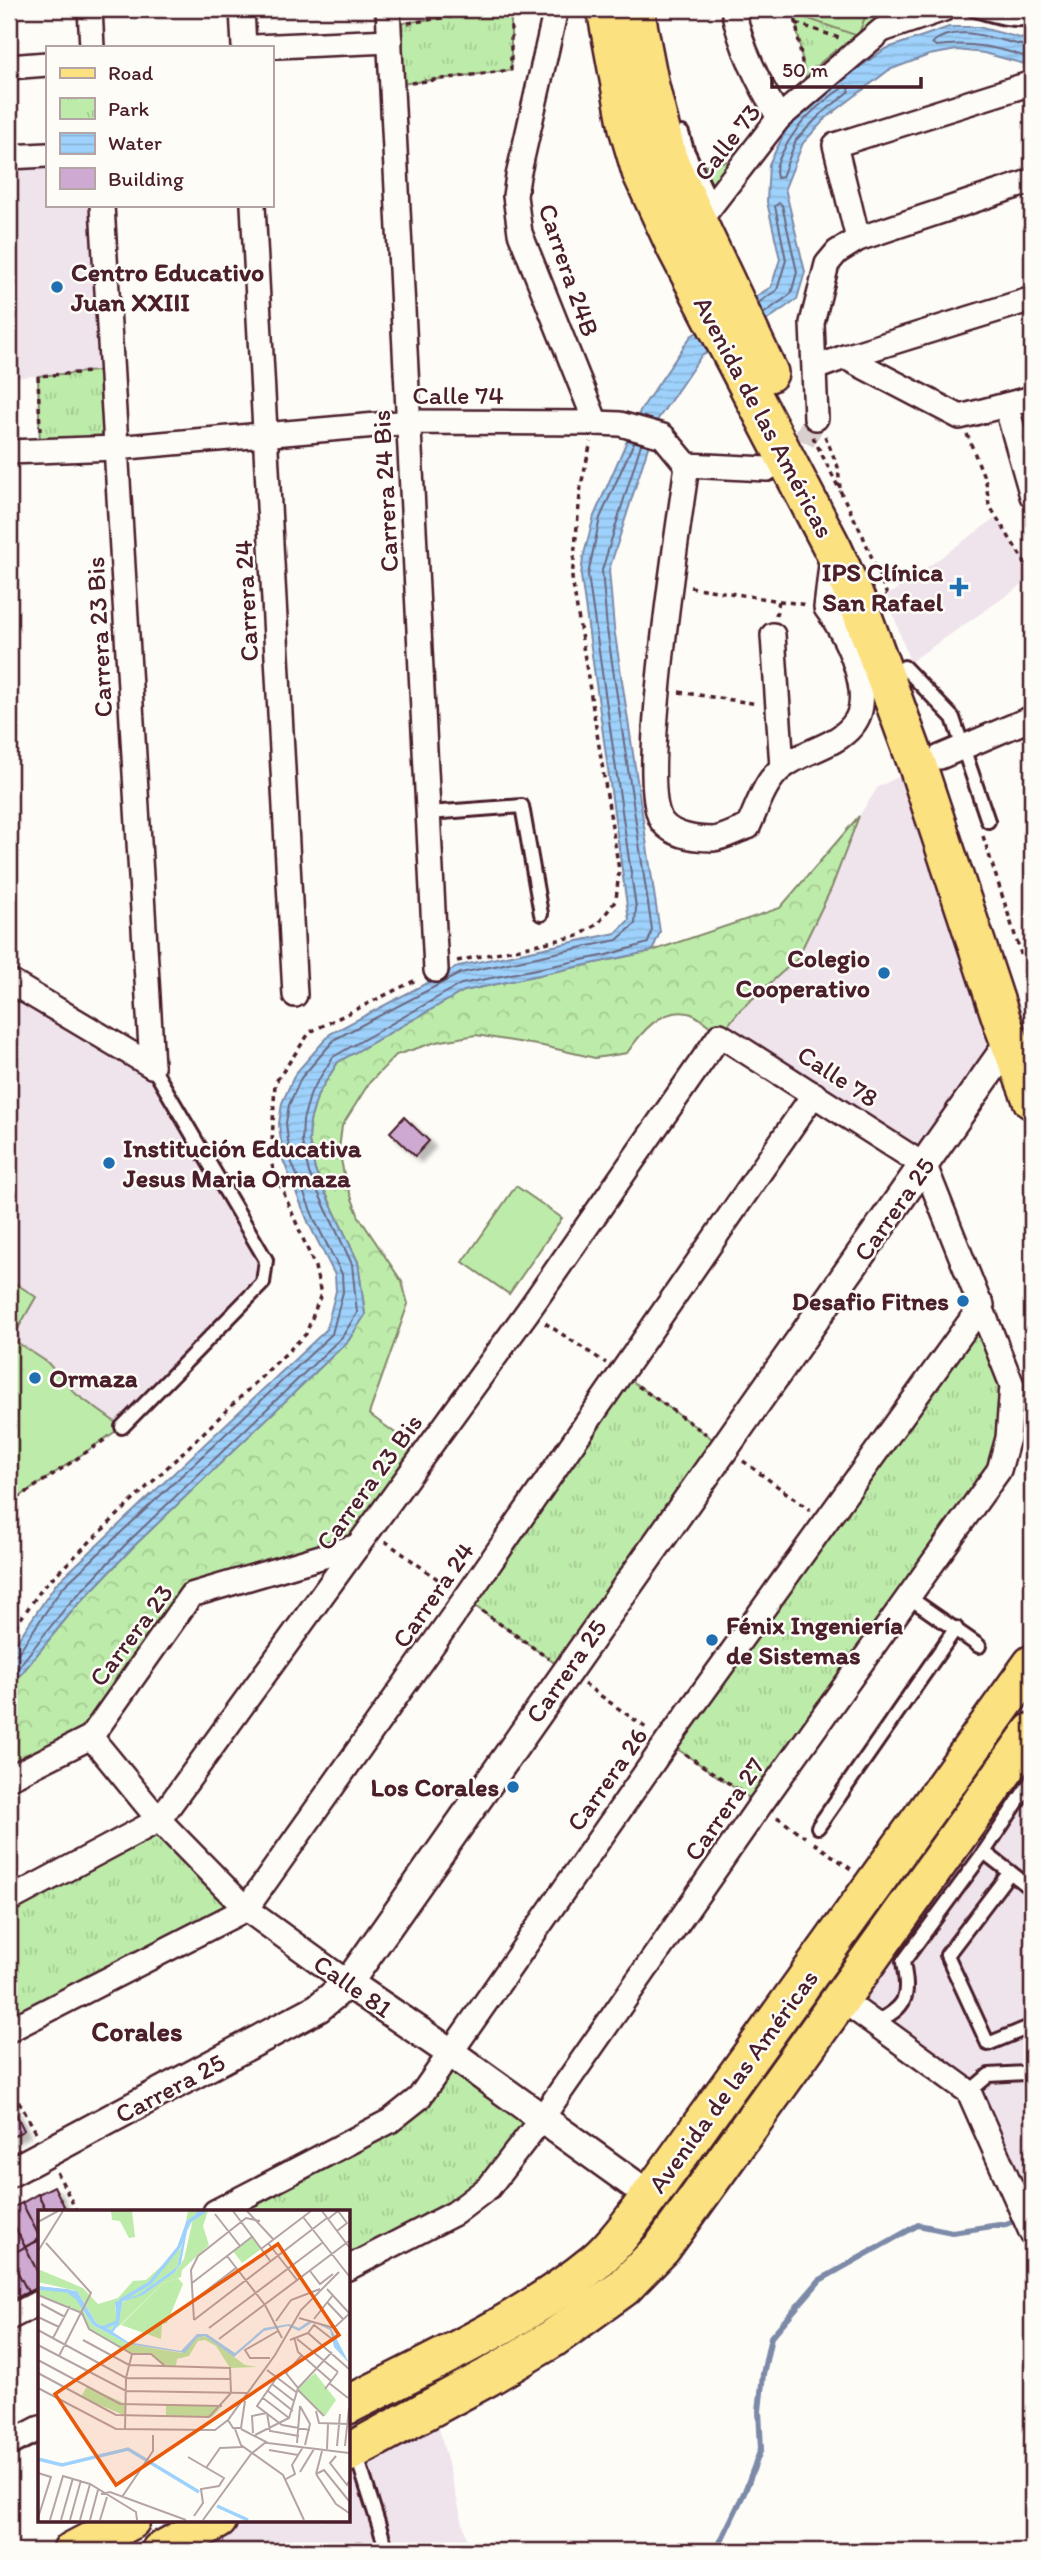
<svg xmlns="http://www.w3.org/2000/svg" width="1041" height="2560" font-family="Itim,sans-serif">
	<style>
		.built { fill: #efe3ec }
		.forest { fill: url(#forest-crowns); stroke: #84866a; stroke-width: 2 }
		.park { fill: url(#park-tufts); stroke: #84866a; stroke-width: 2 }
		.pitch { fill: #bdecaa; stroke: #84866a; stroke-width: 2 }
		.water { fill: url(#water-rules); stroke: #7c8aa8; stroke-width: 2 }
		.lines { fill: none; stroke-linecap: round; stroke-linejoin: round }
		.shore { stroke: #6c677f; stroke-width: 2 }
		.stream { stroke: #7c8aa8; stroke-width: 6 }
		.building { fill: #ceaad3; stroke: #4a1f2b; stroke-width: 2; filter: url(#shadow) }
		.minor-tunnel { stroke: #d9d0ce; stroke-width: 23; stroke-dasharray: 23 11; stroke-linecap: butt }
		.service-casing { stroke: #4a1f2b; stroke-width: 18 }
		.minor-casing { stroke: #4a1f2b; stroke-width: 28 }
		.tertiary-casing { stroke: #4a1f2b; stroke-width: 33 }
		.primary-casing { stroke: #4a1f2b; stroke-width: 42 }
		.path { stroke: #4a1f2b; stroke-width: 3.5; stroke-dasharray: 5 5; stroke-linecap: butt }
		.service { stroke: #fdfcf7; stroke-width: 12 }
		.minor { stroke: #fdfcf7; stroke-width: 23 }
		.tertiary { stroke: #fdfcf7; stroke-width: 28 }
		.primary { stroke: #fbe180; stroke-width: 37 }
		.poi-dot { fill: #1f6fb2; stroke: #fdfcf7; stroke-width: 2.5 }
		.labels { text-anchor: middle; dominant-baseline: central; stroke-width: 5; stroke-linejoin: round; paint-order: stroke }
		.street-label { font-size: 26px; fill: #4a1f2b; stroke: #fdfcf7 }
		.poi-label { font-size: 26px; font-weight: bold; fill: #4a1f2b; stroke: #fdfcf7; text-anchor: start }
		.neighbourhood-label { font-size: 28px; font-weight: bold; fill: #4a1f2b; stroke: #fdfcf7 }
		.inset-river { fill: none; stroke: #9ed2fc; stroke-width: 3.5 }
		.inset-road { fill: none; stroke: #b5a4a5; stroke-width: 2 }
		.view { fill: #e8590c; fill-opacity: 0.15; stroke: #e8590c; stroke-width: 3.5 }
		.inset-edge { fill: none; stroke: #4a1f2b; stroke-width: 3.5 }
	</style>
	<defs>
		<pattern id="forest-crowns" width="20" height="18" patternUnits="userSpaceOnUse" patternTransform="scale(1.75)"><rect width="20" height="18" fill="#bdecaa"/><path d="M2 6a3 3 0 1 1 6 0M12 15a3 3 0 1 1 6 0" fill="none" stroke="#a4ca92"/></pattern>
		<pattern id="park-tufts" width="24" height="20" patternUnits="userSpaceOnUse" patternTransform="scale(1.75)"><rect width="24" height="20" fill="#bdecaa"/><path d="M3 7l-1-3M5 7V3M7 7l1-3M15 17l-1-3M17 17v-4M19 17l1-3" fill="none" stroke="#a4ca92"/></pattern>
		<pattern id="water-rules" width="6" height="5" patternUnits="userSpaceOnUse" patternTransform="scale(1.75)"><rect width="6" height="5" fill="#9ed2fc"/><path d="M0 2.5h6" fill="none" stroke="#8ab4d8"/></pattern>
		<filter id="shadow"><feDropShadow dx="6" dy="6" stdDeviation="2" flood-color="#0004"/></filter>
	</defs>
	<rect width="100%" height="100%" fill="#fdfcf7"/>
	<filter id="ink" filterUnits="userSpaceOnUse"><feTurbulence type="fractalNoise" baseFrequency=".0143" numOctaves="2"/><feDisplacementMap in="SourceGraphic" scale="14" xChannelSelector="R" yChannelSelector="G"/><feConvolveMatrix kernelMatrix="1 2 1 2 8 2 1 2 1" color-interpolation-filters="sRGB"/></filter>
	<g filter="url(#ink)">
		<g class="built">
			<polygon points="47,155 47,205 102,205 110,370 9,378 9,157"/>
			<polygon points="997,517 1032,574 1032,578 910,662 887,596"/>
			<polygon points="918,767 1004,1027 925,1166 720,1035 740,1010 797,959 831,889 859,816 878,787"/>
			<polygon points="9,981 152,1066 266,1260 263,1283 122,1427 76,1394 47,1362 11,1339 36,1297 9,1279"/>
			<polygon points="1032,1732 1032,2234 969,2092 841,1999"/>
			<polygon points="433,2405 470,2551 160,2551 218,2520 348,2520 348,2453"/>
		</g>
		<path class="forest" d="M859,816L831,889L797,959L740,1010L720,1035C711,1028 699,1015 688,1013C661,1007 640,1034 627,1053L595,1058L543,1046L476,1035L436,1042L396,1055L369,1083L342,1126L339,1149L345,1180L359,1217L402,1282L408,1304L369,1414L424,1454L358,1546L191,1595L91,1737L9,1778V1689L73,1610L134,1546L348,1341L365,1315L358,1262L315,1170L309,1141L310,1121L318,1094L338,1062L464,991L652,951L780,908Z"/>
		<g class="park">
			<polygon points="503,9 511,9 511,70 392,85 389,25"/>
			<polygon points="794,9 920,9 843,53 836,50 813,69 813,77 806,85"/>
			<polygon points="739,159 713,192 700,166"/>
			<polygon points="110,370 116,448 40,449 38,376"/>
			<polygon points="982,1305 1012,1385 1008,1442 760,1805 667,1742"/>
			<polygon points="622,1374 725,1448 566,1671 465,1599"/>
			<polygon points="159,1820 246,1909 9,2030 9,1900"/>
			<polygon points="451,2053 542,2118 489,2187 348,2268 348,2212 215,2212 390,2121"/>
		</g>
		<g class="pitch">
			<polygon points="803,9 868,9 858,36 800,16"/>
			<polygon points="516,1186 562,1218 509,1294 463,1262"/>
			<polygon points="9,1279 36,1297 12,1339 47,1362 76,1394 122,1427 9,1504"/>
		</g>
		<polygon class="water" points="949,27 978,27 1032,41 1032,66 984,53 957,50 929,55 889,70 826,118 803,143 785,188 805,272 797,299 750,332 701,356 656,422 609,570 614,628 660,932 652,951 464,991 338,1062 318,1094 310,1121 309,1141 315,1171 358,1262 365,1315 348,1341 134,1546 73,1610 9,1689 9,1653 56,1584 326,1330 336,1291 335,1275 309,1224 283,1160 279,1124 282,1103 295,1074 330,1034 459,966 616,933 629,920 581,576 583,558 594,516 640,411 691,336 771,287 780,259 767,202 769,164 788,126 811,102 885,49"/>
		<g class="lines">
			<g class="shore">
				<path d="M1032,47C1004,44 957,20 932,43L936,46C970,41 1000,48 1032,59"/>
				<path d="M845,86L849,88V92L822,113L796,140L782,177L777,178C774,168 778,162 782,153C798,122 816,106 845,86Z"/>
				<polyline points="758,303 777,290 786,260 775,206 779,203 782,205 797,272 791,294 763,314"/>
				<polyline points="9,1657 18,1653 62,1588 332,1334 343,1292 342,1274 315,1221 290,1158 286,1123 289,1105 301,1078 335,1039 461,973 617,940 635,924 636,908 588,575 600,518 634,442"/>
				<polyline points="9,1679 67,1606 129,1541 342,1337 357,1313 352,1264 309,1173 302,1142 303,1120 311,1092 333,1057 461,984 607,955 648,943 652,930 607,629 602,570 641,444"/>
			</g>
			<polyline class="stream" points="716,2551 745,2491 761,2449 759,2411 763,2374 771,2337 820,2280 918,2225 952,2232 1006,2224 1019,2219"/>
		</g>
		<g class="building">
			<polygon points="404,1117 429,1141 415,1156 390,1132"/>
			<polygon points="9,2100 24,2130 9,2139"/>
			<polygon points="54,2186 67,2212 47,2212 38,2194"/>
			<polygon points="38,2194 47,2212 40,2212 40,2238 22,2203"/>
			<polygon points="22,2203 40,2238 25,2247 9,2215 9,2209"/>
			<polygon points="9,2215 25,2247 9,2256"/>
			<polygon points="40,2240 40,2277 25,2247"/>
			<polygon points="25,2247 40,2277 40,2286 28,2292 9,2256"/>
			<polygon points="9,2256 28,2292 12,2300 9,2293"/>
		</g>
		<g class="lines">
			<polyline class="minor-tunnel" points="779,463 796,455 816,418"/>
			<g class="service-casing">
				<g id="service">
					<path d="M972,9C992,15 1011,22 1032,18"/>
					<polyline points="682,133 687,150 713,205"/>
					<polyline points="904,667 953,718 988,821"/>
					<polyline points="429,813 522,806 541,914"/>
					<polyline points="122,1427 263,1283 266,1260 152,1066"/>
					<polyline points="910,1598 979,1646"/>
					<polyline points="818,1827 956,1628"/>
					<polyline points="984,1852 1032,1889"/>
					<polyline points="1010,1872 947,1955 988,2044 1032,2026"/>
					<path d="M874,2023C909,2006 909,1997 903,1962L984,1852L1032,1780"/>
					<polyline points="969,2092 989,2075 1025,2073 1032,2080"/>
					<polyline points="356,2453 387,2551"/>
				</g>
			</g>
			<g class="minor-casing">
				<g id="minor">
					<polyline points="90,9 92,47"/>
					<polyline points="242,9 244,47"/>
					<polyline points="388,9 436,970"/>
					<polyline points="556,9 518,176 515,196 520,233 596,423"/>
					<path d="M733,9C741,49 759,83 779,118"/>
					<polyline points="254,47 390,41"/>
					<polyline points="9,67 47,64"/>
					<polyline points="9,157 47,155"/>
					<polyline points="102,205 152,1066"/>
					<polyline points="253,205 295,995"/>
					<polyline points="697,224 779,118 882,30 944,9"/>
					<polyline points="858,239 835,145 1032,83"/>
					<polyline points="845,357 1032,299"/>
					<polyline points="815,368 845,357 960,417 1032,398"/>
					<polyline points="1006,405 1032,496"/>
					<polyline points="816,418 812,323 827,264 837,252 858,239 1032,181"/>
					<polyline points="9,452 116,448 410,422 596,423 620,424 663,436 687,465 767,469"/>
					<path d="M687,465C680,520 635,790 663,823C674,836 697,839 713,839C724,838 737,830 748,827C757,808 765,780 783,767C803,751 835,747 852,726C877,698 846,634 826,608L832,556"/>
					<polyline points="773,635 782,767"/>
					<polyline points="940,757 1032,718"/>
					<polyline points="9,981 152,1066"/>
					<polyline points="91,1737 159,1820 246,1909 348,1983"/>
					<polyline points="9,1778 91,1737 191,1595 358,1546"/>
					<polyline points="9,1900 159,1820 528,1311 720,1035 925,1166 1012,1385 1008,1438 999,1470 760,1805 542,2118 489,2187 455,2213 348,2268"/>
					<polyline points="841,1999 969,2092 1032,2234"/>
					<polyline points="9,2030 246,1909 465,1599 814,1094"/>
					<polyline points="215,2212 390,2121 419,2098 667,1742 982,1305"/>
					<polyline points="9,2318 40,2302"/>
					<polyline points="9,2444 40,2428"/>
				</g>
			</g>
			<g class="tertiary-casing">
				<g id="tertiary">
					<polyline points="348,1983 451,2053 650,2196"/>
					<polyline points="9,2173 318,2008 348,1983 1010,1042"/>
				</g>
			</g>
			<g class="primary-casing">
				<g id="primary">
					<polyline points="606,9 628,128 641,172 676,248 833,549 861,611 918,767 1004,1027 1032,1100"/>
					<polyline points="635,9 650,86 668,159 769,373"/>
					<path d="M348,2405C432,2362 522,2322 595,2262C616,2244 634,2218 650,2196L1032,1664"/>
					<polyline points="348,2453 488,2377 552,2339 623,2288 662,2248 1032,1732"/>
					<polyline points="72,2551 131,2520"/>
					<polyline points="160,2551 218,2520"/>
				</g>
			</g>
			<g class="path">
				<polyline points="794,9 803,69"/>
				<polyline points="408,23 503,9"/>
				<polyline points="796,23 842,39"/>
				<polyline points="411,83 511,70 511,9"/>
				<polyline points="40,431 38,376 91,372"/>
				<polyline points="967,434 986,482 989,505 1032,574"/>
				<polyline points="825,436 838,467 840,488"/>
				<polyline points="813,437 863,536 887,595"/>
				<polyline points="690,587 807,605"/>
				<polyline points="776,616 779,601"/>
				<polyline points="679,692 758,704"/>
				<polyline points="983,836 1032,988"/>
				<polyline points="457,961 578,936 598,924 616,900 619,870 572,578 581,485 591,442"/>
				<polyline points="545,1323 606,1363"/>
				<polyline points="638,1386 706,1434"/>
				<polyline points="743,1461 810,1510"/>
				<polyline points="9,1504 109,1437"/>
				<polyline points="385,1541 450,1588"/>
				<polyline points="482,1611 549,1659"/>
				<polyline points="9,1635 44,1586 306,1334 321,1294 315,1267 271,1163 275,1083 310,1032 418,979"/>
				<polyline points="584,1684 649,1730"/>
				<polyline points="685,1754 742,1792"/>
				<polyline points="777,1817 805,1837"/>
				<polyline points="814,1843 851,1869"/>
				<polyline points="9,2084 37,2134"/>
				<polyline points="57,2172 77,2212"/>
			</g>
			<use href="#service" class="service"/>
			<use href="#minor" class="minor"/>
			<use href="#tertiary" class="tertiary"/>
			<use href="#primary" class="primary"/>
		</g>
	</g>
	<g class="poi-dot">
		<circle cx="57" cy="287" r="7"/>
		<path d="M955.5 576.5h7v7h7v7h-7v7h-7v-7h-7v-7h7z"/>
		<circle cx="884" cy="973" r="7"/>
		<circle cx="109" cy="1163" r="7"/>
		<circle cx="963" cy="1301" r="7"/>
		<circle cx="35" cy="1378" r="7"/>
		<circle cx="712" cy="1640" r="7"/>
		<circle cx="513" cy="1787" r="7"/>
	</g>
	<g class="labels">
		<g class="street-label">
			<text transform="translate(727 142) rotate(-52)">Calle 73</text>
			<text transform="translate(569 270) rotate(71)">Carrera 24B</text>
			<text x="458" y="395">Calle 74</text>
			<text transform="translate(764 417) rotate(62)">Avenida de las Américas</text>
			<text transform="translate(385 491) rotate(-93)">Carrera 24 Bis</text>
			<text transform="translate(246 601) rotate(-93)">Carrera 24</text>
			<text transform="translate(99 637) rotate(-93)">Carrera 23 Bis</text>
			<text transform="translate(838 1076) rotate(33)">Calle 78</text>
			<text transform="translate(894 1209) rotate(-55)">Carrera 25</text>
			<text transform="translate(369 1482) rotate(-54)">Carrera 23 Bis</text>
			<text transform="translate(433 1595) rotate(-55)">Carrera 24</text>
			<text transform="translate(131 1635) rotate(-53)">Carrera 23</text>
			<text transform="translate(566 1671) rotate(-55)">Carrera 25</text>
			<text transform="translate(607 1779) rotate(-55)">Carrera 26</text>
			<text transform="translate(724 1809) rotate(-55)">Carrera 27</text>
			<text transform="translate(353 1986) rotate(35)">Calle 81</text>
			<text transform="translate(733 2081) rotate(-54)">Avenida de las Américas</text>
			<text transform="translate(170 2088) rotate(-28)">Carrera 25</text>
		</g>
		<g class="poi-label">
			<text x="71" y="272">Centro Educativo<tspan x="71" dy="30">Juan XXIII</tspan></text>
			<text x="943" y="572" text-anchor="end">IPS Clínica<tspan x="943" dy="30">San Rafael</tspan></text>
			<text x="870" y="958" text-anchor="end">Colegio<tspan x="870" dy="30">Cooperativo</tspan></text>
			<text x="123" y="1148">Institución Educativa<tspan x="123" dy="30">Jesus Maria Ormaza</tspan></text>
			<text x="949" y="1301" text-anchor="end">Desafio Fitnes</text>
			<text x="49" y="1378">Ormaza</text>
			<text x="726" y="1625">Fénix Ingeniería<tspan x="726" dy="30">de Sistemas</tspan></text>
			<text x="499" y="1787" text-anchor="end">Los Corales</text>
		</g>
		<g class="neighbourhood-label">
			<text x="137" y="2031">Corales</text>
		</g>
	</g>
	<g transform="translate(38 2210)">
		<rect width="312" height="312" fill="#fdfcf7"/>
		<path d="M150,1H159L147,22L139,57L104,83L77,95L79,112L73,120L58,113L39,81L0,72V59L45,78L60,94L80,88L95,71L108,70L143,38ZM170,1L165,16L171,35L144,60L143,67L125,73L79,118L82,94L137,62L146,49L155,9ZM0,76L33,82L55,115L90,134L144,143L159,128L168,126L207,155L219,157L192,158L178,136L167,130L160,131L151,146L139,149L138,156H127L113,144H94L51,119L44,103L0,85Z" fill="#bdecaa"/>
		<path d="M277,163L298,190L287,206L259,179Z" fill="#bdecaa"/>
		<path d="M73,1H94L97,27L91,28L82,11L74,10ZM0,76L33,82L46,99L44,102L0,84ZM49,176L88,194V206L43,187ZM128,194L184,196L174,207L128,206Z" fill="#bdecaa"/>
		<path d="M215,26L223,39L204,53L195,41ZM140,68L145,74L129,113L124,114L123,129L83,115L125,73Z" fill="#bdecaa"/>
		<path d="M159,1H168L157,6L149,21L143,53L137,62L105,85L83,92L81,114L75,122L90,132L143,141L159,124H169L197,143L226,118L251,114L261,118L271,111L293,118L311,153L296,137L292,120L275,112L261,121L250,116L226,121L196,147L167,126L159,128L147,143L90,134L55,115L33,82L0,76L39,81L58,113L73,120L79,112L77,92L100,85L139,57L147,22Z" fill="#9ed2fc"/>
		<path class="inset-river" d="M0,78L30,81L42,90M64,118L79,112L83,90L112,73L141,37L150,12L167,1M0,249L24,255L90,239L161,282M179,296L210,310"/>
		<path class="inset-road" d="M195,1L233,52M209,1L235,29M284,1L311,37M177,4L202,36M265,7L311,66M290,9L300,1L309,13L299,21M0,12L20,1M8,33L53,83L21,146M230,33L259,70M223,39L273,1M0,41L25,1M189,46L227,95L244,128M272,61L282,74L295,64M154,73L215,26M289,79L311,103M0,85L44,103L51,119L94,144H113L127,156M155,91L198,58M289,92L305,109M3,94L27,107M0,107L21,117M261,108L296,118L311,104M276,109L295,85M156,110L289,8M156,110L153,60L160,46L208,8L222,11M238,111L253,90L282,79M171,118L284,33M0,120L88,168L193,169M270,123L276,115L294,129M256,127L260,142L293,171M15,128L32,96M181,129L311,31M259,129L300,162M45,130L91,155L192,158L193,183M252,130L270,123L311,159M0,135L88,181L209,183M232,148H212L207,140L240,121M0,150L82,194L184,196M229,160L258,182M0,163L78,205L171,207L193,183M239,167L219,196L244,215L272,220M291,173L310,188M234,174L256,191M0,178L78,219L177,220L190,210L237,145L263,100L301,62M260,178L248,163L264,145M259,179L286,206M287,179L300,162M230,181L255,201M225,188L251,208M262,196L272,214L267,235M278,201L281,213L311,214M229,203L232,221L261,226M190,210L195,218H203L207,191M197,219L203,235L245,265L266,310M203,219L230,233L311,243M87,220L88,168L94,144M215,223L214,206L229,203M217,225L251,208L260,178L294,142M259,233L262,196M299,236L302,204M307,236L311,198M289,239L290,214M231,240L260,245M298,246L292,253L309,275L311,271M150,247L186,268L181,276L163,279L165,293L156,306M168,258L182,238L205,237M262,262L276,239M0,263L13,267L0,308M278,264L298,294L311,303M278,264L286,260L311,291M278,264L284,241M248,269L257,264L254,255L265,237M63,284L72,282L148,310M84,287L115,241V225M12,310L25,266L52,274L98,302L99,310M23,310L35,268M32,310L43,270M42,310L52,274M52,310L60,280M62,310L69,287M165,310L213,244L228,232"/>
		<path class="view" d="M240,34L301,125L78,275L17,184Z"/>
		<rect width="312" height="312" class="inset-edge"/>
	</g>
	<rect width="1041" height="2560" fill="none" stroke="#fdfcf7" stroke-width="35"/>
	<rect x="18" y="18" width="1006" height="2525" fill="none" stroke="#4a1f2b" stroke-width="2.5" filter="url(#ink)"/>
	<rect x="46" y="46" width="228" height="161" fill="#fdfcf7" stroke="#b5a4a5" stroke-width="2"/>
	<rect x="60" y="68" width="35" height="10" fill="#fbe180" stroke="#b5a4a5" stroke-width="2"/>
	<text x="108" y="80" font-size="21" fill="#4a1f2b">Road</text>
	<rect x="60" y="98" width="35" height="21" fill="url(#park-tufts)" stroke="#b5a4a5" stroke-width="2"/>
	<text x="108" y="116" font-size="21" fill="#4a1f2b">Park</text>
	<rect x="60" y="133" width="35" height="21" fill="url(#water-rules)" stroke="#b5a4a5" stroke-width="2"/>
	<text x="108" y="150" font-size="21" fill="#4a1f2b">Water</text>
	<rect x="60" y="168" width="35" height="21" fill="#ceaad3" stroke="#b5a4a5" stroke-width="2"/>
	<text x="108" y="186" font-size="21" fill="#4a1f2b">Building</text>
	<path d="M772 77v10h149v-10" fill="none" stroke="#4a1f2b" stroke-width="3.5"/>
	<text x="782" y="77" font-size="21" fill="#4a1f2b" stroke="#fdfcf7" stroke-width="5" paint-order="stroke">50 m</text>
</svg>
